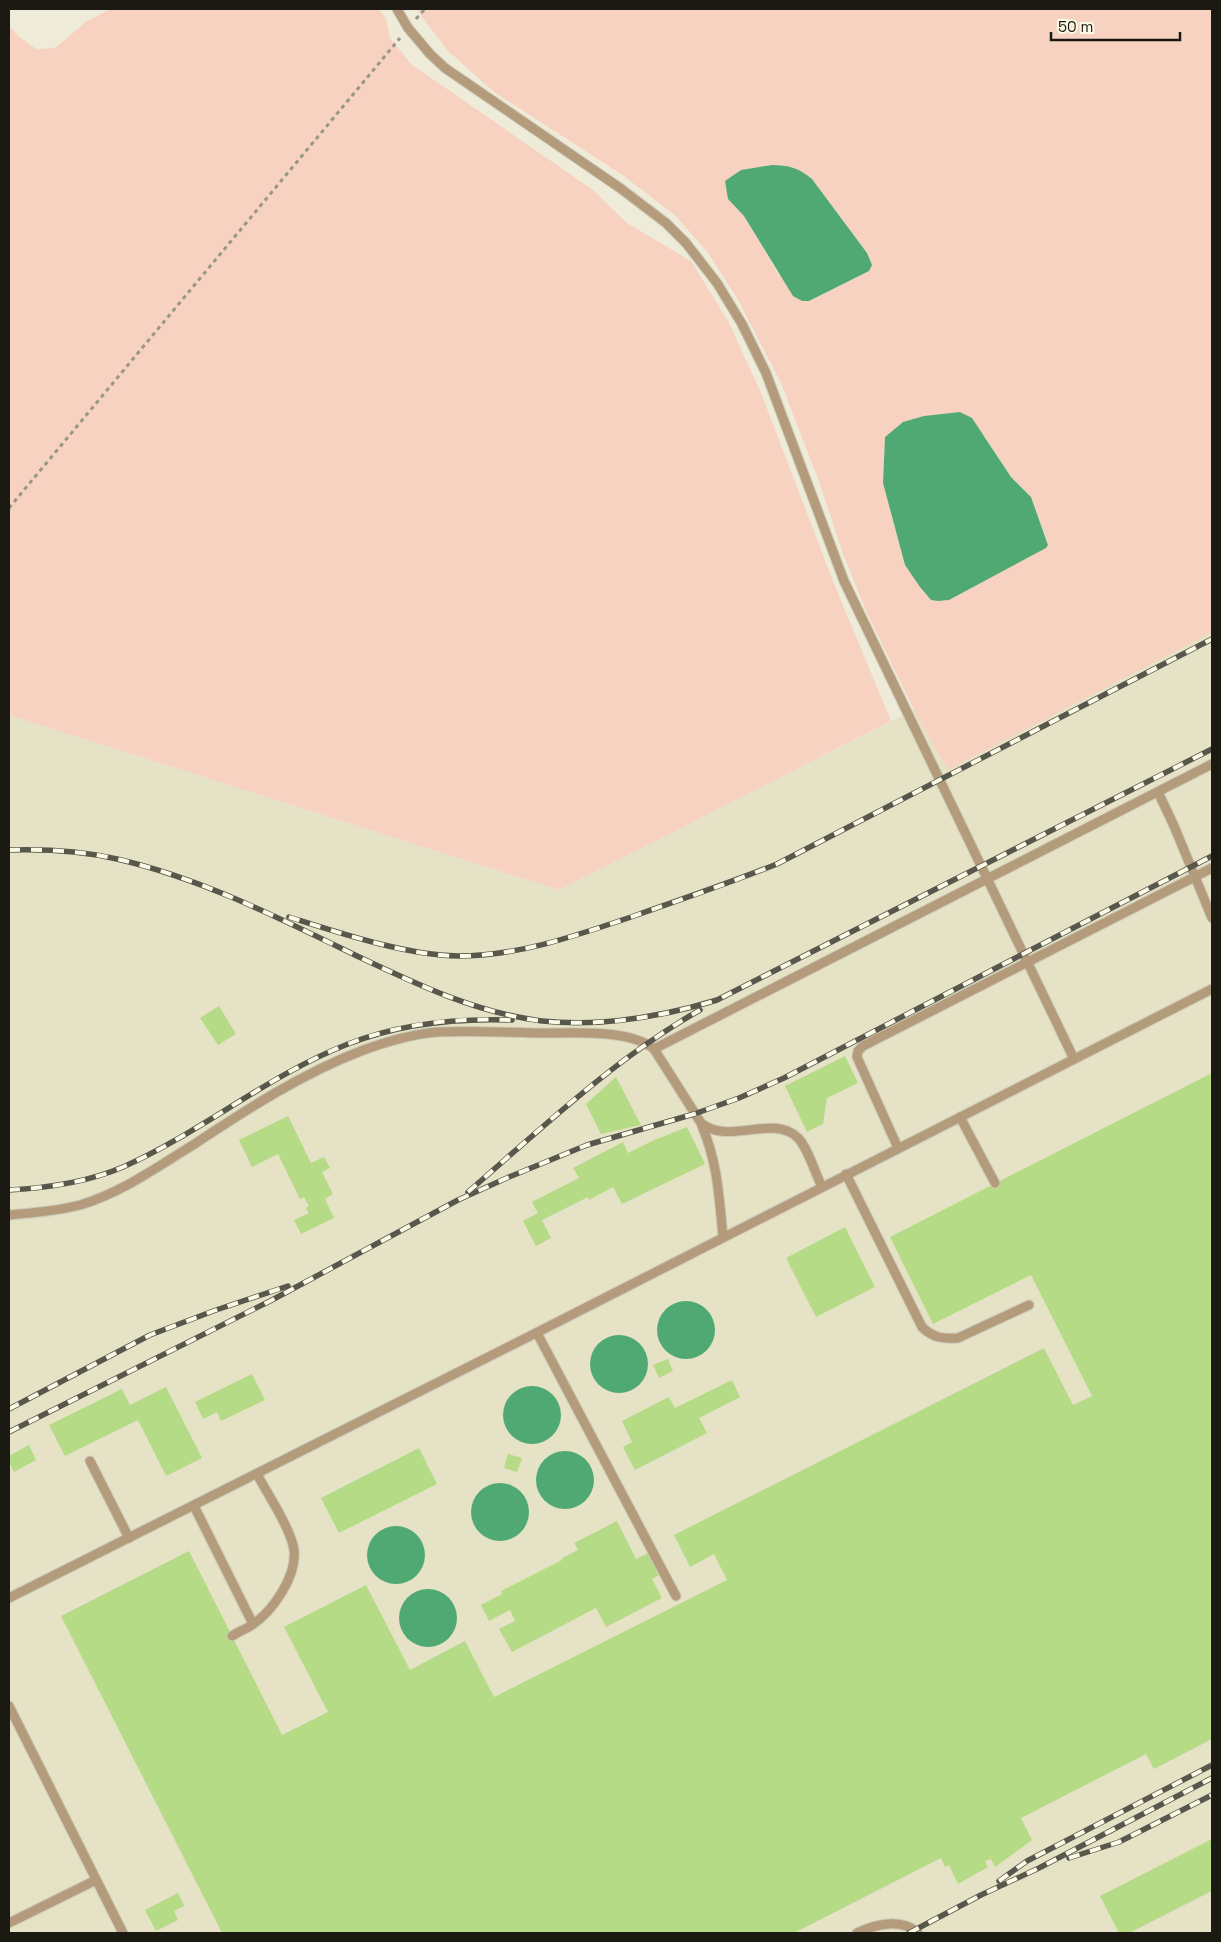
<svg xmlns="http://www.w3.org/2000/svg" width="1221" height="1942" font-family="'Space Grotesk',sans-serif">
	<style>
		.built { fill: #e5e2c6 }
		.green { fill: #f7d2c0; fill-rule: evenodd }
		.water { fill: #50a973 }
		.building { fill: #b5db86 }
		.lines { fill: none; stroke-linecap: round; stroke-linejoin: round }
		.service-casing { stroke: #cccab8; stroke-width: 11 }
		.path { stroke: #979687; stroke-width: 3; stroke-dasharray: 4 4; stroke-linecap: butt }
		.service { stroke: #b39b7b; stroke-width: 9 }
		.rail-casing { stroke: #57574c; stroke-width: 5.5 }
		.rail { stroke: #fcf9e5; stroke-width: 4; stroke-dasharray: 11; stroke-linecap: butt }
	</style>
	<rect width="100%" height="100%" fill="#eeecd8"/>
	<polygon class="built" points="1212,558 1212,1933 9,1933 9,715 559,890"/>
	<g class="green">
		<polygon points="111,9 379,9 386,19 390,38 411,64 593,190 627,223 691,261 729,323 761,393 833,581 891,721 559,890 9,715 9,26 17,35 36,49 55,48 87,21"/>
		<path d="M416,9H1212V632L948,770L914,710L867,613L843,554L820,484L781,383L737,298L708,253L675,215L621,174L494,92L448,51ZM772,165C789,165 799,168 812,179L867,253L869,271L809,301L779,275L744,216L728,199L741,170ZM903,422L984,435L1011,477L1031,497L1046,538L1048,545L1046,548L949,600L939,601L931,600L920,587L905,565L883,483L885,437Z"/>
	</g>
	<g class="water">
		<path d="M772,165C789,165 799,168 812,179L867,253L872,265L869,271L809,301H802L793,296L744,216L728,199L725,181L741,170Z"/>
		<polygon points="960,412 972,418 1011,477 1031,497 1048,545 1046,548 949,600 938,601 931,600 920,587 905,565 883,483 885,437 903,422 924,416"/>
		<circle cx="686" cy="1330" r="29"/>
		<circle cx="619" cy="1364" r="29"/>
		<circle cx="532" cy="1415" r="29"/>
		<circle cx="565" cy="1480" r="29"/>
		<circle cx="500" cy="1512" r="29"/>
		<circle cx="396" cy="1555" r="29"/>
		<circle cx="428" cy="1618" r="29"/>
	</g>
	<g class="building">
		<polygon points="219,1006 236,1034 218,1045 200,1018"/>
		<polygon points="845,1056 858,1083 827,1098 823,1124 807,1132 785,1086"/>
		<polygon points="1212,1073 1212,1739 1154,1769 1146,1754 1021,1818 1032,1840 995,1867 991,1859 985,1861 988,1867 958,1884 949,1865 945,1867 941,1858 794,1933 222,1933 61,1616 189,1551 282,1735 328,1712 284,1627 366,1585 410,1670 465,1641 494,1697 727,1580 714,1554 690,1567 674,1535 1044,1348 1073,1405 1092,1396 1031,1275 933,1324 890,1237"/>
		<polygon points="616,1077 641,1125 601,1134 586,1104"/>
		<polygon points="288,1116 311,1163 324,1157 330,1168 322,1172 333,1194 325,1199 334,1218 301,1234 294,1220 309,1213 306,1208 309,1206 304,1197 300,1199 278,1154 252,1167 239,1140"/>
		<polygon points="687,1127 705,1164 622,1204 613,1187 589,1200 588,1197 542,1220 551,1238 536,1246 523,1221 538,1213 532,1202 579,1178 573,1168 623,1142 628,1153 652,1141"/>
		<polygon points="845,1227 875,1287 816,1317 786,1258"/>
		<polygon points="668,1359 673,1371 659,1378 653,1365"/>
		<polygon points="252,1374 265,1400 221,1421 217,1412 203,1419 195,1402"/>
		<polygon points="732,1380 740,1397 699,1418 707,1433 635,1470 623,1447 632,1442 622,1421 669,1397 675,1408"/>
		<polygon points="166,1387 202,1458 166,1476 138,1420 65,1456 49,1425 122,1389 130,1405"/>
		<polygon points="29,1445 36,1460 14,1472 9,1462 9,1456"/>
		<polygon points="419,1448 437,1484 339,1533 321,1498"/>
		<polygon points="508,1454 522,1458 517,1472 504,1468"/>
		<polygon points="617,1521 636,1559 648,1553 660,1575 652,1579 662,1598 606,1627 596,1608 512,1652 499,1629 515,1621 510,1610 489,1621 481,1605 502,1594 501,1591 562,1560 562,1558 578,1550 574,1543"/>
		<polygon points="1212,1839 1212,1891 1129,1933 1119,1933 1100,1896"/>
		<polygon points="178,1893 184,1906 174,1911 178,1920 156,1931 145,1910"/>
	</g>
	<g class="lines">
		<g class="service-casing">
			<g id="service">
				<polyline points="397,9 408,28 430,54 445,68 620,188 666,223 686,243 717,283 742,324 766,373 844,581 1074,1059"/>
				<polyline points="1158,792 1174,826 1212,918"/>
				<polyline points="654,1049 1212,764"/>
				<polyline points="960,1117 995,1183"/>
				<path d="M702,1126C718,1164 719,1197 723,1237"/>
				<polyline points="898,1148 857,1057 858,1051 863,1046 1212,868"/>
				<path d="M846,1174L922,1327C933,1338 943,1339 958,1338L1029,1305"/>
				<path d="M9,1215C33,1213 57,1211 80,1205C121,1193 157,1167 193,1145C246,1110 301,1074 361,1051C385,1042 412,1034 438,1032C475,1030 514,1033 551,1033C580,1033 631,1030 654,1049L701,1123C729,1146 773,1113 798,1138C808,1148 815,1173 822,1187"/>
				<polyline points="537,1333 676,1596"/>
				<polyline points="90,1461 129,1538"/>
				<polyline points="194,1506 253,1624"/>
				<polyline points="9,1598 532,1335 1212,989"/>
				<path d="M232,1636C238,1632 246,1629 252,1625C273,1611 297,1576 294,1550C291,1529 268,1495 257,1474"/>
				<polyline points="9,1706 123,1933"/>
				<polyline points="9,1923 96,1880"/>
				<path d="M857,1933C875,1924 902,1918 918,1933"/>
			</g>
		</g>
		<g class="path">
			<polyline points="416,19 425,9"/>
			<polyline points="9,508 400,38"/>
		</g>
		<use href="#service" class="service"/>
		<g class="rail-casing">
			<g id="rail">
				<path d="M9,850C45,849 82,851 117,859C200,878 279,918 355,955C414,983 476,1013 542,1021C601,1027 661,1017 717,1000L1212,749"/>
				<path d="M289,917C340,933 405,955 458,956C518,956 575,936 631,917C680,900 729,883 777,864L1212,639"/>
				<path d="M9,1190C47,1188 88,1182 123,1167C202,1132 268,1075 348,1044C401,1023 456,1018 512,1020"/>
				<path d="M468,1192C542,1128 614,1059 700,1010"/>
				<polyline points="9,1409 150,1335 216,1310 288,1286"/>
				<polyline points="9,1432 272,1300 458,1200 509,1177 587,1145 694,1114 739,1098 784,1078 1212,856"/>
				<polyline points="1069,1858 1119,1842 1212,1795"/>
				<polyline points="999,1881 1027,1861 1212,1765"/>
				<polyline points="909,1933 981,1895 1039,1868 1212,1778"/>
			</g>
		</g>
		<use href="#rail" class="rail"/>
	</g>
	<rect width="1221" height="1942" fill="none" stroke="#1a1a13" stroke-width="20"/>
	<path d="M1051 32v8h129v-8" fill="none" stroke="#1a1a13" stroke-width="2.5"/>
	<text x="1058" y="32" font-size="15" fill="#1a1a13" stroke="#fcf9e5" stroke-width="4" paint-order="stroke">50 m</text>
</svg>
